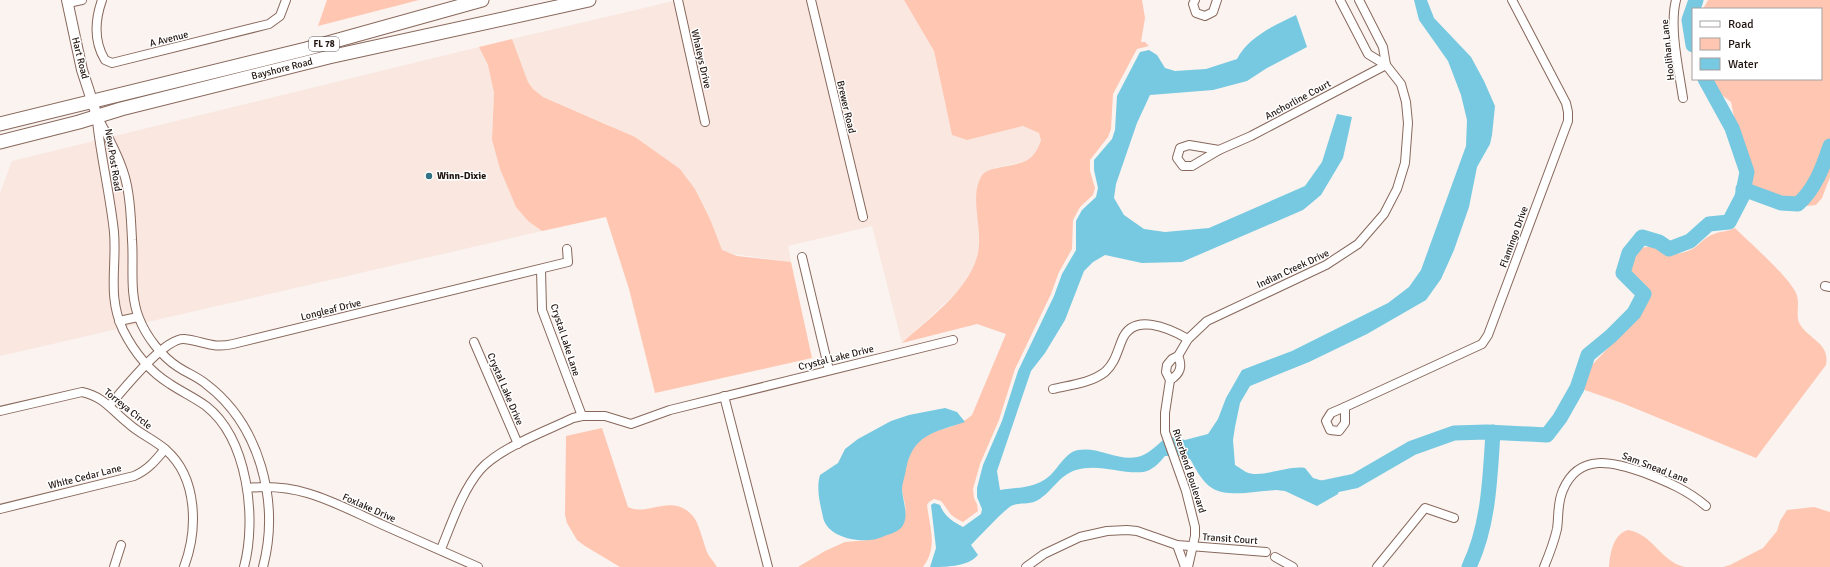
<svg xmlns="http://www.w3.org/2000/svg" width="1830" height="567" font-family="Signika,sans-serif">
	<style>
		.built { fill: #f9e7e0 }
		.green { fill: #ffc6b1 }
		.water { fill: #76c9e0 }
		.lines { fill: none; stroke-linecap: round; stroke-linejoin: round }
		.river { stroke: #76c9e0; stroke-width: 15 }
		.minor-casing { stroke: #88685c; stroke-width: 10 }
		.tertiary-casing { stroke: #88685c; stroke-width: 12 }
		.primary-casing { stroke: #88685c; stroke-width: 15 }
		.minor { stroke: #fff; stroke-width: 8 }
		.tertiary { stroke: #fff; stroke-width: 10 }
		.primary { stroke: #fff; stroke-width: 13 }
		.poi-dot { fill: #307384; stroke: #fff; stroke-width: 1.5 }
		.labels { text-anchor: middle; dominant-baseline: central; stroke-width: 3; stroke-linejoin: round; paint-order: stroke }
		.shield { fill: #fff; stroke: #645b58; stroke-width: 1 }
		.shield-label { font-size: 9px; font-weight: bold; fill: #211510 }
		.street-label { font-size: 10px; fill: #211510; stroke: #fff }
		.poi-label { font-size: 10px; font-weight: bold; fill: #211510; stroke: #fff; text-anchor: start }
	</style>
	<rect width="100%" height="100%" fill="#faf3f0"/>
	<g class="built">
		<polygon points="678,0 904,0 934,51 952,135 967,140 1023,126 1039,133 1041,140 1034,156 1028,161 994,168 979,224 980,241 977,258 970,276 956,293 902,343 872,226 788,246 791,262 727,253 721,250 710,219 695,189 680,169 611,126 543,97 533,89 528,82 512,39"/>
		<polygon points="479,47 488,65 494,93 492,140 500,169 516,207 528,221 542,231 0,356 0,193 12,161"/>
	</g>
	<g class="green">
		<polygon points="327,0 419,0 318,26"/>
		<path d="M904,0H1142L1145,18L1141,42H1145L1149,46L1137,49L1113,94L1111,129L1108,137L1090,160V171L1095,188L1093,195L1080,207L1073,220L1072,249L1059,272L1051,294L1015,369L999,420L980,464L973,489L974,498L977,504L978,511L963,522C947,514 951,513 941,501L934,499L929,502L927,505C930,529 938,547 923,567H798L825,551L845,542L870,540L904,520C905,515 906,509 905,504C904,499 902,494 902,489C902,470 911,441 930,433C945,428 960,426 972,415L1006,334L977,324L902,343C928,319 967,292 977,257C985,230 967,196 983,174C986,171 992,169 997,168C1021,162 1032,166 1041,140L1039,133L1023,126L967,140L952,135L934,51Z"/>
		<polygon points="1708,0 1830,0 1830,177 1822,198 1816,205 1806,206 1745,189 1741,152 1731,102 1715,90 1710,79 1821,79 1821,9 1703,9"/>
		<polygon points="512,39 528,82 533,89 543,97 635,137 680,169 695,189 710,219 722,250 737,256 791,262 812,358 655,393 629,289 606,217 542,231 528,221 516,207 500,169 492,140 494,93 488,65 479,47"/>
		<path d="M1735,228C1750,243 1788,276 1796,293C1801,304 1794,317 1801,326C1811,340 1830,344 1826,365L1756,458L1622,403L1582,389L1592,365L1642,312L1647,294L1645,284L1631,276L1630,260L1640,248L1655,246L1664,255C1673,255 1686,253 1694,248C1701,243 1705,237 1714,234C1721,231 1727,232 1735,228Z"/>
		<path d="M602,428L628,507C649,517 671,493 692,515C699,522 703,542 707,552C709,557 714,562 717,567H620L585,546L577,540L567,523L565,515L566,436Z"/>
		<polygon points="1814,507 1830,512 1830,567 1723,567 1730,565 1763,548 1777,531 1780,521 1787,510"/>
		<path d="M1628,530C1653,534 1661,562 1685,567H1609C1610,554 1613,534 1628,530Z"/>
	</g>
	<g class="water">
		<path d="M1414,0H1427L1434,18L1471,57L1484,81L1495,106L1492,135L1490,144L1477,167L1469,207L1454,250L1441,279L1426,300L1367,334L1309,362L1250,386L1240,403L1235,427L1233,440L1235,465C1239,467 1242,470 1246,472C1260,479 1288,465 1305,468L1313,478L1340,486L1338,494L1317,506L1285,491L1276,490C1258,491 1227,498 1212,488C1202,482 1196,469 1190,459L1180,456H1165C1160,462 1152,471 1143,472C1121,474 1098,463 1076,470C1059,475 1052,492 1038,500C1030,505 1019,502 1011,506C1003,511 979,537 971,545L978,555C968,567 946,567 930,567L936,548L931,505L934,503L940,505C945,517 952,521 963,527L981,514L982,509L977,497V488L983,465L1002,421L1018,371L1054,296L1062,274L1076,250V221L1082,210L1096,197L1098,188L1094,170V160L1112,139L1115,130L1117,96L1140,52L1149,50L1157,55L1165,68L1175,71L1206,69L1237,59C1248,37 1275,25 1296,15L1307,47L1267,68L1247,81L1213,90L1150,95L1137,123L1116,184L1114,198L1124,215L1144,229L1165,232L1209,228L1305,186L1322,162L1337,114L1352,117L1343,158L1321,195L1303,210L1182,262L1142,263L1105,255L1093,262L1084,271L1065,320L1045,353L1031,371L997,471L1000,490C1016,487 1030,489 1044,480C1057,473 1063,453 1078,450C1100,446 1120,463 1141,456C1150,453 1160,442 1168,436L1185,440L1208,434L1218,419L1226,398L1242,370L1292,351L1388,303L1409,287L1421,270L1466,146L1467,120L1461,95L1448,61L1419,20Z"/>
		<path d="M945,408L957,412L965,422C935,432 913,434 906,469C905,476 902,484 902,490C903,502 910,518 901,528C898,531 891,534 887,535C882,537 875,540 870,540C853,542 826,535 823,517C820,503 816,489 820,475L838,463L845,449L858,439L891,421L909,415Z"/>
	</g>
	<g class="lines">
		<g class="river">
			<polyline points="1693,45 1689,20 1696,0"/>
			<path d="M1743,189L1781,203L1798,204C1815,189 1823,167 1830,146"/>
			<polyline points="1317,489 1355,481 1412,448 1454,433 1487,432 1547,435 1560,418 1577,388 1588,355 1611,336 1634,313 1644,294 1623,273 1629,253 1642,237 1659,242 1669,249 1690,241 1709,224 1729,222 1742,197 1747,172 1732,128 1705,79"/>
			<path d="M1469,567C1489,525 1490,478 1493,432"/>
		</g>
		<g class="minor-casing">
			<g id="minor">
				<path d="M102,0C95,20 94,42 105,60L112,63L269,24L280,16L286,0"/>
				<polyline points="678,0 705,122"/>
				<polyline points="811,0 863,217"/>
				<polyline points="1195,0 1193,4 1196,13 1205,16 1213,12 1217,0"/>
				<polyline points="1359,0 1383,47 1386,65"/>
				<path d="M1676,0C1669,27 1679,71 1683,98"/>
				<polyline points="68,3 82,0"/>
				<path d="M97,116C106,133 117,152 123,171C130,190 131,219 132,240C134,266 129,293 139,318C146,336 161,356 178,367C187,373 198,377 206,384C260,425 280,502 263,567"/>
				<path d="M97,121C101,158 110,194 114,232C117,266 107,296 123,330C134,352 149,371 170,384C182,392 195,398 206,406C248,439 257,519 244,567"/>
				<polygon points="1189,145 1219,150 1192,166 1183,166 1177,158 1180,148"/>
				<polyline points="1219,150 1251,136 1386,65"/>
				<polyline points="802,257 829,370"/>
				<polyline points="541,269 542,310 582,416"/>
				<polyline points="1825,286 1830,287"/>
				<polyline points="119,321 138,317"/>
				<polyline points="474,342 518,444"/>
				<path d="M1170,380C1180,374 1183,367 1178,356"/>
				<path d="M1053,389C1070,385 1091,383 1105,372C1115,363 1117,352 1122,340C1133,312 1169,328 1188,339"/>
				<polyline points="724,396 768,567"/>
				<path d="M109,406C123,390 164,338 184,339C204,341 212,349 233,344L568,262L567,249"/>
				<polyline points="1345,407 1482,344 1488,335 1568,121 1568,112 1566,103 1512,0"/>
				<polygon points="1345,407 1345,423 1339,431 1330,430 1326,421 1331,413"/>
				<path d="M0,411L82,392C105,397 112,411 129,424C140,434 155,440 166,450C198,478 198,530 184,567"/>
				<path d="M248,488C301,482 336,504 383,525C415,539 447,553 478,567"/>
				<path d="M0,509L134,476C148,470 156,460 165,449"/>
				<polyline points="1177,545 1185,567"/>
				<path d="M441,549C451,525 462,491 480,470C499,448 546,431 573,418L582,416H605L631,424L670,410L953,340"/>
				<polyline points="1275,557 1293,567"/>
				<polyline points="114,567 121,545"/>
				<polyline points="1026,567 1044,554 1080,537 1107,531 1127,530 1137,531 1177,545 1266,552"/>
				<polyline points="1188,567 1195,536 1195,527 1186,491 1165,432 1165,413 1170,380 1166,372 1167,365 1172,359 1178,356 1188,339 1207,321 1326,265 1358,244 1384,214 1397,189 1405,163 1408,123 1406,102 1401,84 1386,65 1368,54 1340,0"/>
				<polyline points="1377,567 1425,508 1454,518"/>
				<path d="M1544,567C1549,555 1554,542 1557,529C1559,516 1557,503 1563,490C1579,452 1614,462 1645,473C1668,482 1687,490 1706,506"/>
			</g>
		</g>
		<g class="tertiary-casing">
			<polyline id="tertiary" points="67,0 82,70 97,116"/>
		</g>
		<g class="primary-casing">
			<g id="primary">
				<polyline points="0,124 306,49 482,0"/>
				<polyline points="0,142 79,122 121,109 329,57 589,0"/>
			</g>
		</g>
		<use href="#minor" class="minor"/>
		<use href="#tertiary" class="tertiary"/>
		<use href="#primary" class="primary"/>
	</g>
	<circle class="poi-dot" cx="429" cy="176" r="4"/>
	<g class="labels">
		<rect class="shield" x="309" y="37" width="30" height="14" rx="3"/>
		<g class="shield-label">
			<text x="324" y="44">FL 78</text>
		</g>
		<g class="street-label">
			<text transform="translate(169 39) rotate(-14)">A Avenue</text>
			<text transform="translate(1668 50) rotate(-96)">Hoolihan Lane</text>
			<text transform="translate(80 58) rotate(76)">Hart Road</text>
			<text transform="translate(701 59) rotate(77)">Whaleys Drive</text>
			<text transform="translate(282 69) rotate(-14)">Bayshore Road</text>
			<text transform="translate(1298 100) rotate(-28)">Anchorline Court</text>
			<text transform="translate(846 107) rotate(77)">Brewer Road</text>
			<text transform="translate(113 160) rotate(81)">New Post Road</text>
			<text transform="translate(1514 237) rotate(-70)">Flamingo Drive</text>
			<text transform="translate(1293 269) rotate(-25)">Indian Creek Drive</text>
			<text transform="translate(331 310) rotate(-14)">Longleaf Drive</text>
			<text transform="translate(565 340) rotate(72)">Crystal Lake Lane</text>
			<text transform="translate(836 358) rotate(-14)">Crystal Lake Drive</text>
			<text transform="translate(505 389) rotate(67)">Crystal Lake Drive</text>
			<text transform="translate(128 409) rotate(39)">Torreya Circle</text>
			<text transform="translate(1655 468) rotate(21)">Sam Snead Lane</text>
			<text transform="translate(1189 471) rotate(72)">Riverbend Boulevard</text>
			<text transform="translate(85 477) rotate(-14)">White Cedar Lane</text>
			<text transform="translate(369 508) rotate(24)">Foxlake Drive</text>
			<text transform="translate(1230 539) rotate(4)">Transit Court</text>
		</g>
		<g class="poi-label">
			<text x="437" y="176">Winn-Dixie</text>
		</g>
	</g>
	<rect x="1692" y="8" width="130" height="72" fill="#ffffff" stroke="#a6a19f"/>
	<rect x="1700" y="21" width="20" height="6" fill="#ffffff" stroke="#a6a19f"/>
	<text x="1728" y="28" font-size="12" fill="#211510">Road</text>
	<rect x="1700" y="38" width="20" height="12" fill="#ffc6b1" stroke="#a6a19f"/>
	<text x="1728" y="48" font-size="12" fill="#211510">Park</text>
	<rect x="1700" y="58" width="20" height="12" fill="#76c9e0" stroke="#a6a19f"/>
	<text x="1728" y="68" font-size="12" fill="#211510">Water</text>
</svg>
